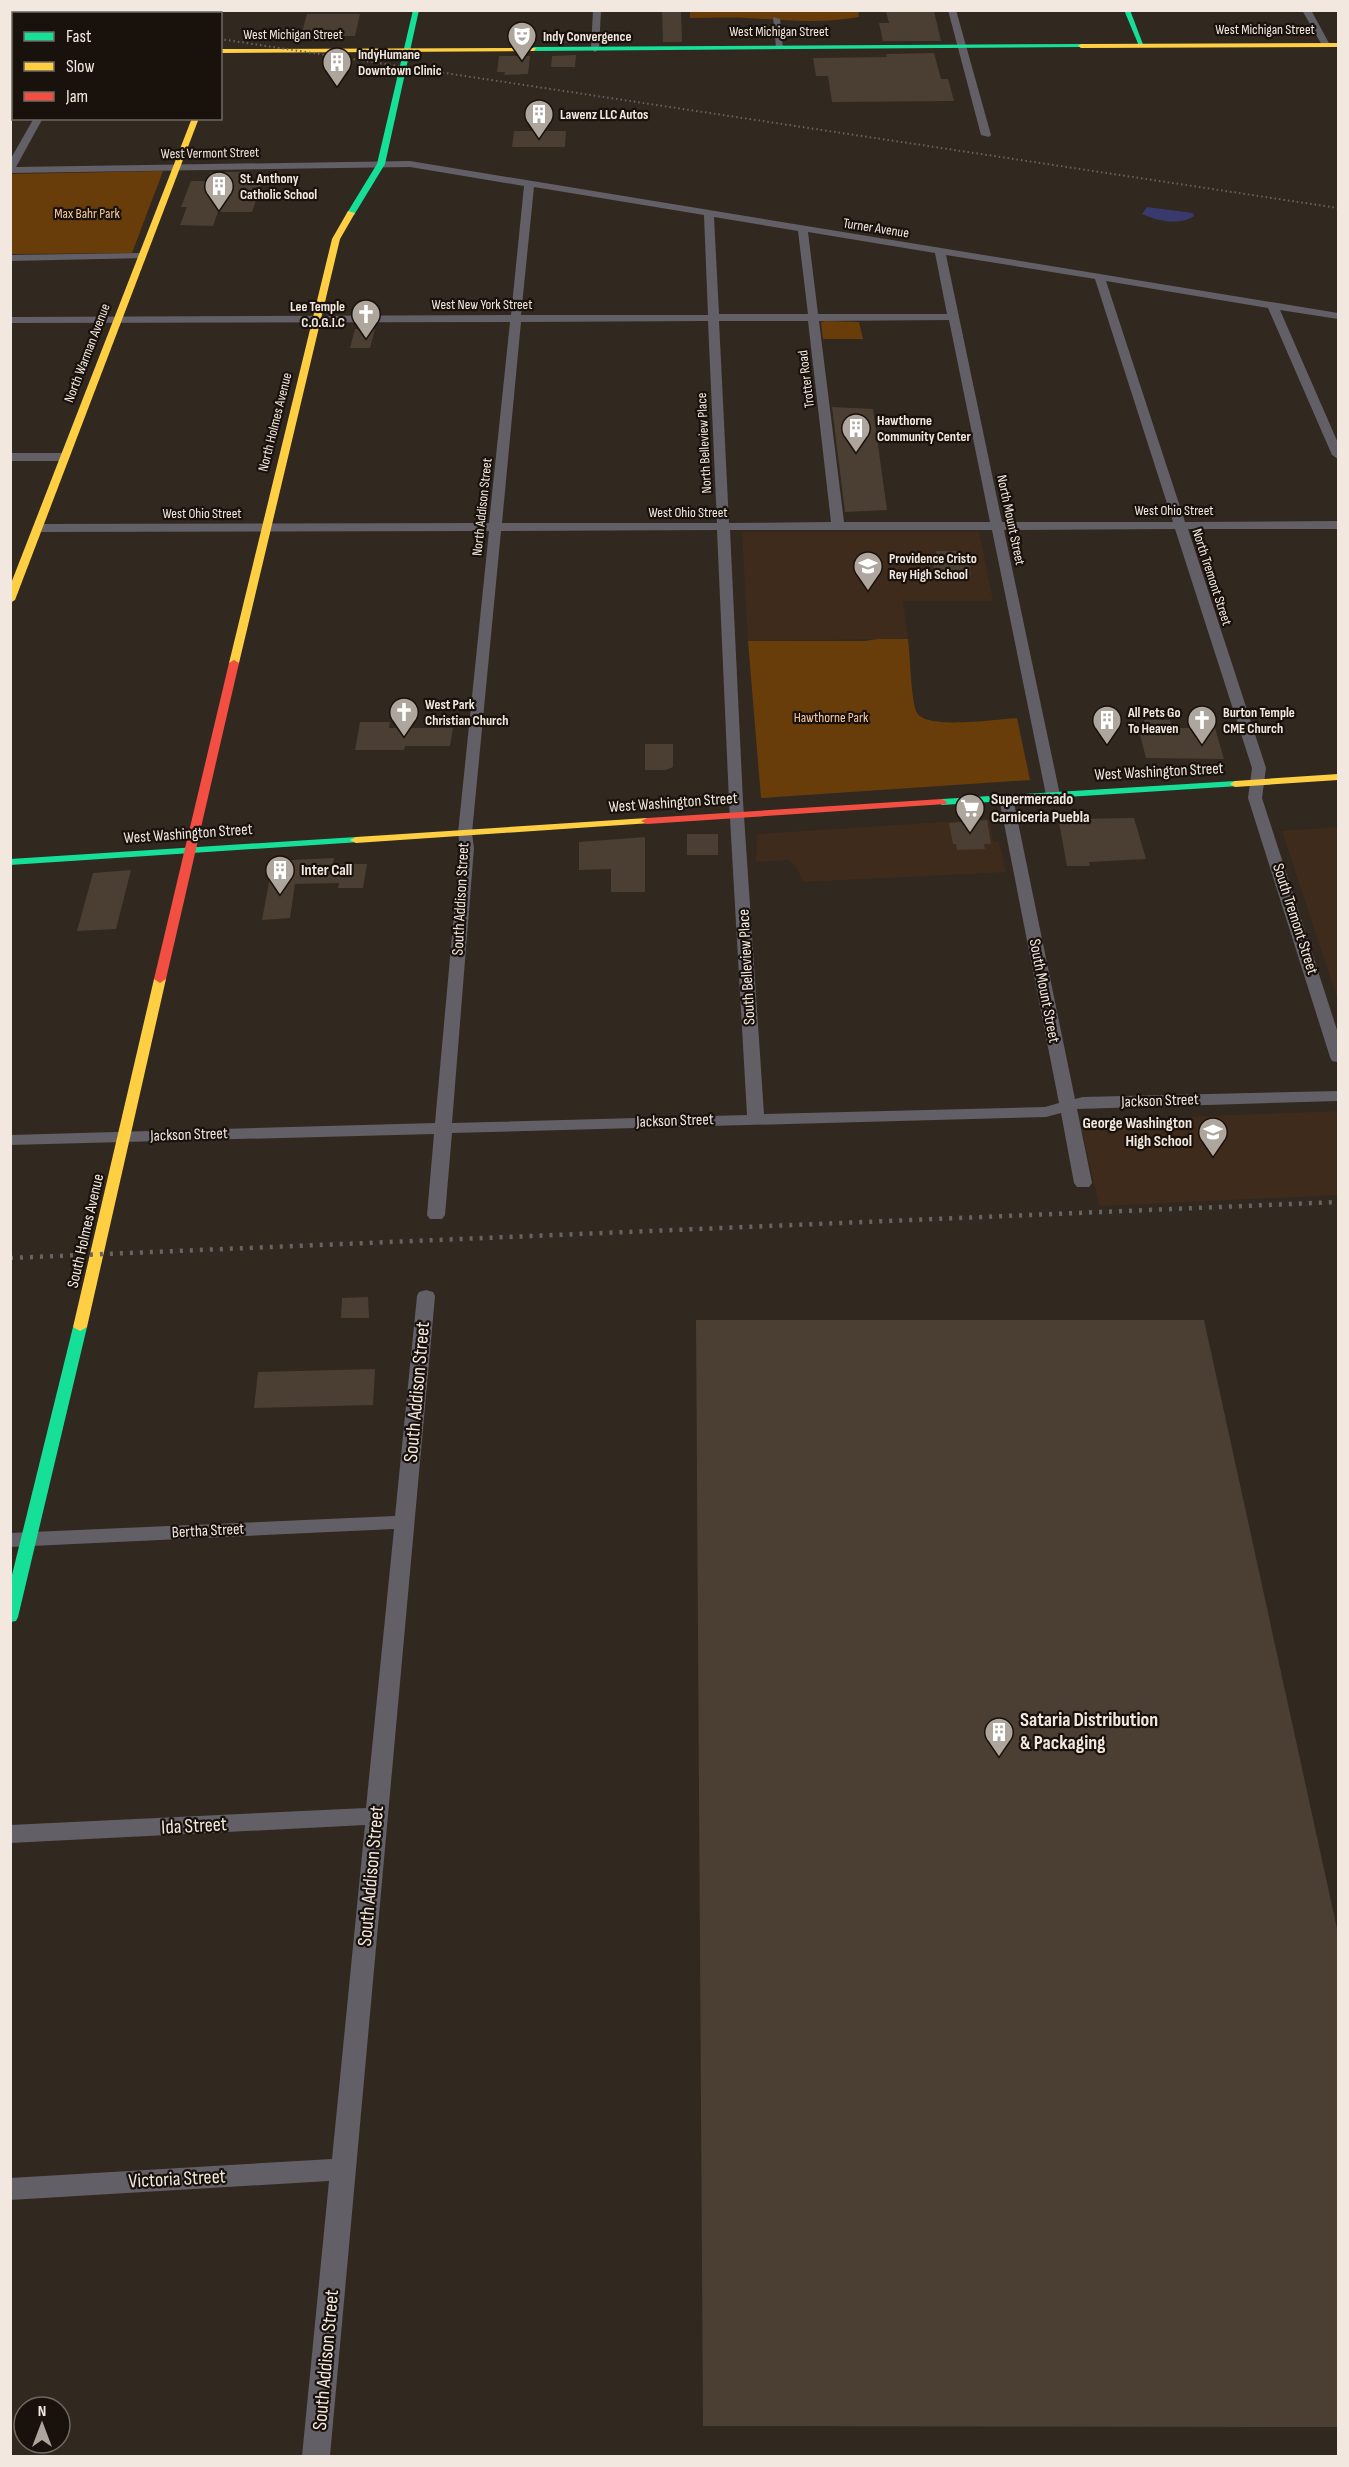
<svg xmlns="http://www.w3.org/2000/svg" width="1349" height="2467" font-family="'Sofia Sans Condensed',sans-serif">
	<style>
		.built { fill: #3f2b1b }
		.green { fill: #693d0a }
		.water { fill: #383a6e }
		.building { fill: #4b3f34 }
		.lines { fill: none; stroke-linecap: round; stroke-linejoin: round }
		.street { fill: #635f67; fill-rule: evenodd }
		.fast { fill: #16e098; fill-rule: evenodd }
		.slow { fill: #ffcf43; fill-rule: evenodd }
		.jam { fill: #f24e42; fill-rule: evenodd }
		.rail-far1 { stroke: #686464; stroke-width: 2; stroke-dasharray: 1.5 3; stroke-linecap: butt }
		.rail { stroke: #686464; stroke-width: 4.5; stroke-dasharray: 3 7; stroke-linecap: butt }
		.labels { text-anchor: middle; dominant-baseline: central; stroke-width: 4.5; stroke-linejoin: round; paint-order: stroke }
		.far-street-label { font-size: 14px; fill: #f2e8df; stroke: #19120c }
		.far-poi-label { font-size: 14px; font-weight: bold; fill: #f2e8df; stroke: #19120c; text-anchor: start }
		.far-park-label { font-size: 14px; fill: #facaa2; stroke: #19120c }
		.street-label { font-size: 16px; fill: #f2e8df; stroke: #19120c }
		.poi-label { font-size: 16px; font-weight: bold; fill: #f2e8df; stroke: #19120c; text-anchor: start }
		.near-street-label { font-size: 20px; fill: #f2e8df; stroke: #19120c }
		.near-poi-label { font-size: 20px; font-weight: bold; fill: #f2e8df; stroke: #19120c; text-anchor: start }
	</style>
	<rect width="100%" height="100%" fill="#312820"/>
	<g class="built">
		<polygon points="742,532 979,532 993,601 903,601 908,639 748,641"/>
		<polygon points="989,819 993,842 999,842 1006,872 803,882 797,868 789,860 756,862 757,834"/>
		<polygon points="1338,827 1338,1001 1282,831"/>
		<polygon points="1338,1111 1338,1195 1099,1206 1080,1121"/>
	</g>
	<g class="green">
		<path d="M858,10L859,17C821,24 785,20 747,18C728,17 709,18 690,18V11Z"/>
		<polygon points="163,171 132,253 11,254 11,174"/>
		<polygon points="825,321 859,322 863,339 823,339 821,322"/>
		<path d="M877,639H908C910,653 911,703 917,713C927,730 998,719 1017,718L1030,780L761,798L748,641H865Z"/>
	</g>
	<path class="water" d="M1147,207L1193,213L1194,216C1179,226 1158,221 1142,214Z"/>
	<g class="building">
		<polygon points="662,10 681,10 682,42 663,42"/>
		<polygon points="886,11 934,11 941,41 883,41 879,23 889,23"/>
		<polygon points="307,14 360,14 355,36 301,36"/>
		<polygon points="558,33 578,33 577,43 553,43 554,37 557,37"/>
		<polygon points="934,53 941,79 948,79 954,101 832,102 828,76 816,76 813,58 887,57 886,54"/>
		<polygon points="576,55 575,67 551,67 552,56"/>
		<polygon points="499,56 530,56 528,74 504,75 505,72 497,72"/>
		<polygon points="514,131 566,131 565,147 512,147"/>
		<polygon points="213,172 245,172 243,180 260,180 258,184 261,185 252,212 218,212 213,226 180,225 187,207 181,207 191,181 207,181 210,173"/>
		<polygon points="355,329 375,329 370,348 350,348"/>
		<polygon points="832,407 873,409 887,510 845,512"/>
		<polygon points="936,551 958,551 959,556 968,556 971,575 935,575 932,556 937,556"/>
		<polygon points="1144,720 1170,720 1172,728 1215,728 1224,759 1146,758 1138,727 1146,726"/>
		<polygon points="360,722 390,722 389,728 453,728 450,746 405,746 404,750 355,750"/>
		<polygon points="645,744 673,744 673,767 666,770 645,770"/>
		<polygon points="1134,818 1146,859 1089,862 1090,866 1067,866 1059,823 1063,823 1062,819"/>
		<polygon points="987,820 991,844 984,844 985,849 957,850 956,844 953,844 949,823"/>
		<rect x="687" y="834" width="31" height="21"/>
		<polygon points="645,837 645,892 611,892 611,869 579,870 579,842"/>
		<polygon points="334,858 333,864 367,864 363,888 338,888 339,883 295,884 290,918 262,920 273,861"/>
		<polygon points="131,870 116,929 77,931 93,873"/>
		<polygon points="368,1297 369,1318 341,1318 342,1298"/>
		<polygon points="696,1320 1204,1320 1338,1933 1338,2427 703,2426"/>
		<polygon points="375,1369 373,1405 254,1408 258,1372"/>
	</g>
	<g class="lines">
		<g class="street">
			<polygon points="593,10 601,10 599,49 595,52 591,49"/>
			<polygon points="948,10 956,10 991,135 989,137 981,135"/>
			<polygon points="1302,10 1311,10 1330,45 1329,47 1323,47"/>
			<polygon points="773,17 780,19 783,49 776,47"/>
			<rect x="10" y="107" width="4" height="6"/>
			<path d="M34,118H43L16,167L410,161L1338,313V319L1280,310L1338,443V459L1332,455L1268,308L1106,281L1185,522L1338,521V529H1188L1266,768L1262,798L1338,1033V1062L1332,1061L1330,1057L1248,798L1252,768L1175,529L1004,530L1060,795L1053,799L1046,795L992,530H730L743,801L764,1114L1045,1107L1059,1103L999,798L1006,794L1013,798L1075,1099L1083,1097L1338,1091V1101L1077,1109L1092,1183L1089,1187H1077L1074,1183L1061,1113L1046,1117L452,1133L445,1215L442,1219H430L427,1215L434,1134L10,1145V1135L435,1123L460,848L458,833L489,531L38,532L32,528L38,524L489,523L510,322L10,323V317L511,315L524,186L410,167L10,173V160ZM534,187L704,215L708,315H521ZM714,217L798,231L808,314H719ZM808,232L935,253L947,314H818ZM946,255L1095,279L1173,522H1002ZM949,320L990,522H844L819,321ZM708,321L717,523H502L521,322ZM719,321H808L831,522L729,523ZM717,530L729,801L747,1115L452,1123L474,848L472,833L501,531Z"/>
			<polygon points="142,253 146,254 146,258 10,261 10,255"/>
			<polygon points="10,453 64,453 70,457 64,461 10,461"/>
			<polygon points="426,1290 433,1292 435,1296 330,2456 302,2456 329,2181 10,2200 10,2178 332,2159 365,1825 10,1843 10,1825 366,1808 394,1529 10,1547 10,1533 395,1516 417,1296 419,1292"/>
		</g>
		<g class="fast">
			<polygon points="413,10 419,10 385,164 354,215 348,215 347,213 377,164"/>
			<polygon points="1124,10 1130,10 1144,47 1139,46"/>
			<polygon points="1081,44 1083,47 534,51 531,49 534,47"/>
			<polygon points="1235,781 1239,782 1239,786 942,805 937,802 942,799"/>
			<polygon points="356,837 360,838 360,842 10,865 10,859"/>
			<polygon points="80,1323 87,1327 18,1617 16,1621 10,1622 10,1583 73,1327"/>
		</g>
		<g class="slow">
			<polygon points="1338,43 1338,47 1081,48 1078,46 1081,44"/>
			<polygon points="536,48 534,51 220,53 220,49"/>
			<rect x="10" y="52" width="4" height="4"/>
			<polygon points="192,118 199,118 15,600 10,603 10,586"/>
			<polygon points="348,211 355,213 340,239 239,663 238,665 230,665 229,663 332,239"/>
			<polygon points="1338,774 1338,780 1235,787 1230,784 1235,781"/>
			<polygon points="647,818 651,819 651,823 356,843 350,840 356,837"/>
			<polygon points="160,975 166,979 87,1327 80,1331 73,1327 154,979"/>
		</g>
		<g class="jam">
			<polygon points="234,660 239,663 166,979 160,983 154,979 229,663"/>
			<polygon points="942,799 947,802 946,804 647,824 641,821 647,818"/>
		</g>
		<g class="rail-far1">
			<polyline points="34,10 54,14"/>
			<polyline points="220,39 1338,208"/>
		</g>
		<polyline class="rail" points="10,1258 1338,1202"/>
	</g>
	<defs>
		<g id="theatre-pin" transform="scale(1.5)"><path d="M0 17L-7.5 6A9.5 9.5 0 1 1 7.5 6Z" fill="#aea59c" stroke="#19120c"/><path d="M-5-5.5Q0-4 5-5.5V0Q5 5 0 6Q-5 5-5 0ZM-3.3-2.5H-1v1.5H-3.3ZM1-2.5H3.3v1.5H1ZM-2.8 1Q0 5.5 2.8 1Z" fill="#fff"/></g>
		<g id="building-pin" transform="scale(1.5)"><path d="M0 17L-7.5 6A9.5 9.5 0 1 1 7.5 6Z" fill="#aea59c" stroke="#19120c"/><path d="M-4-6H4V6H1V3H-1V6H-4ZM-2.5-4.3h1.7v1.8h-1.7ZM.8-4.3h1.7v1.8H.8ZM-2.5-1h1.7V.8h-1.7ZM.8-1h1.7V.8H.8Z" fill="#fff"/></g>
		<g id="church-pin" transform="scale(1.5)"><path d="M0 17L-7.5 6A9.5 9.5 0 1 1 7.5 6Z" fill="#aea59c" stroke="#19120c"/><path d="M-1.2-6h2.4v3.5h3.3v2.4h-3.3V6h-2.4V-.1h-3.3v-2.4h3.3Z" fill="#fff"/></g>
		<g id="school-pin" transform="scale(1.5)"><path d="M0 17L-7.5 6A9.5 9.5 0 1 1 7.5 6Z" fill="#aea59c" stroke="#19120c"/><path d="M0-5L7-2L0 1L-7-2ZM-4 1L0 2.5L4 1V4Q0 6-4 4Z" fill="#fff"/></g>
		<g id="supermarket-pin" transform="scale(1.5)"><path d="M0 17L-7.5 6A9.5 9.5 0 1 1 7.5 6Z" fill="#aea59c" stroke="#19120c"/><path d="M-6-5.5h2.5l.6 2H6L4.5 2H-2.5L-4.4-4H-6ZM-1.5 3.2a1.3 1.3 0 1 0 .1 0ZM3 3.2a1.3 1.3 0 1 0 .1 0Z" fill="#fff"/></g>
	</defs>
	<g fill-rule="evenodd">
		<use href="#theatre-pin" x="522" y="36"/>
		<use href="#building-pin" x="337" y="62"/>
		<use href="#building-pin" x="539" y="114"/>
		<use href="#building-pin" x="219" y="186"/>
		<use href="#church-pin" x="366" y="314"/>
		<use href="#building-pin" x="856" y="428"/>
		<use href="#school-pin" x="868" y="566"/>
		<use href="#church-pin" x="404" y="712"/>
		<use href="#building-pin" x="1107" y="720"/>
		<use href="#church-pin" x="1202" y="720"/>
		<use href="#supermarket-pin" x="970" y="808"/>
		<use href="#building-pin" x="280" y="870"/>
		<use href="#school-pin" x="1213" y="1132"/>
		<use href="#building-pin" x="999" y="1732"/>
	</g>
	<g class="labels">
		<g class="far-street-label">
			<text x="1265" y="29">West Michigan Street</text>
			<text x="779" y="31">West Michigan Street</text>
			<text x="293" y="34">West Michigan Street</text>
			<text transform="translate(210 153) rotate(-1)">West Vermont Street</text>
			<text transform="translate(876 228) rotate(9)">Turner Avenue</text>
			<text x="482" y="304">West New York Street</text>
			<text transform="translate(87 353) rotate(-69)">North Warman Avenue</text>
			<text transform="translate(806 379) rotate(-97)">Trotter Road</text>
			<text transform="translate(275 422) rotate(-76)">North Holmes Avenue</text>
			<text transform="translate(704 443) rotate(-93)">North Belleview Place</text>
			<text transform="translate(482 507) rotate(-84)">North Addison Street</text>
			<text x="1174" y="510">West Ohio Street</text>
			<text x="688" y="512">West Ohio Street</text>
			<text x="202" y="513">West Ohio Street</text>
			<text transform="translate(1011 520) rotate(78)">North Mount Street</text>
			<text transform="translate(1212 577) rotate(72)">North Tremont Street</text>
		</g>
		<g class="far-poi-label">
			<text x="543" y="36">Indy Convergence</text>
			<text x="358" y="54">IndyHumane<tspan x="358" dy="16">Downtown Clinic</tspan></text>
			<text x="560" y="114">Lawenz LLC Autos</text>
			<text x="240" y="178">St. Anthony<tspan x="240" dy="16">Catholic School</tspan></text>
			<text x="345" y="306" text-anchor="end">Lee Temple<tspan x="345" dy="16">C.O.G.I.C</tspan></text>
			<text x="877" y="420">Hawthorne<tspan x="877" dy="16">Community Center</tspan></text>
			<text x="889" y="558">Providence Cristo<tspan x="889" dy="16">Rey High School</tspan></text>
			<text x="425" y="704">West Park<tspan x="425" dy="16">Christian Church</tspan></text>
			<text x="1128" y="712">All Pets Go<tspan x="1128" dy="16">To Heaven</tspan></text>
			<text x="1223" y="712">Burton Temple<tspan x="1223" dy="16">CME Church</tspan></text>
		</g>
		<g class="far-park-label">
			<text x="87" y="213">Max Bahr Park</text>
			<text x="831" y="717">Hawthorne Park</text>
		</g>
		<g class="street-label">
			<text transform="translate(1159 772) rotate(-3)">West Washington Street</text>
			<text transform="translate(673 803) rotate(-4)">West Washington Street</text>
			<text transform="translate(188 834) rotate(-4)">West Washington Street</text>
			<text transform="translate(461 899) rotate(-87)">South Addison Street</text>
			<text transform="translate(1295 919) rotate(72)">South Tremont Street</text>
			<text transform="translate(747 967) rotate(-93)">South Belleview Place</text>
			<text transform="translate(1044 991) rotate(79)">South Mount Street</text>
			<text transform="translate(1160 1101) rotate(-2)">Jackson Street</text>
			<text transform="translate(675 1121) rotate(-2)">Jackson Street</text>
			<text transform="translate(189 1135) rotate(-2)">Jackson Street</text>
			<text transform="translate(86 1231) rotate(-77)">South Holmes Avenue</text>
			<text transform="translate(208 1531) rotate(-3)">Bertha Street</text>
		</g>
		<g class="poi-label">
			<text x="991" y="799">Supermercado<tspan x="991" dy="18">Carniceria Puebla</tspan></text>
			<text x="301" y="870">Inter Call</text>
			<text x="1192" y="1123" text-anchor="end">George Washington<tspan x="1192" dy="18">High School</tspan></text>
		</g>
		<g class="near-street-label">
			<text transform="translate(417 1392) rotate(-85)">South Addison Street</text>
			<text transform="translate(194 1826) rotate(-3)">Ida Street</text>
			<text transform="translate(371 1876) rotate(-85)">South Addison Street</text>
			<text transform="translate(177 2179) rotate(-3)">Victoria Street</text>
			<text transform="translate(326 2360) rotate(-85)">South Addison Street</text>
		</g>
		<g class="near-poi-label">
			<text x="1020" y="1720">Sataria Distribution<tspan x="1020" dy="23">&amp; Packaging</tspan></text>
		</g>
	</g>
	<rect width="1349" height="2467" fill="none" stroke="#f2e8df" stroke-width="24"/>
	<rect x="12" y="12" width="210" height="108" fill="#19120c" stroke="#706860" stroke-width="1.5"/>
	<rect x="24" y="32" width="30" height="9" fill="#16e098" stroke="#706860" stroke-width="1.5"/>
	<text x="66" y="42" font-size="18" fill="#f2e8df">Fast</text>
	<rect x="24" y="62" width="30" height="9" fill="#ffcf43" stroke="#706860" stroke-width="1.5"/>
	<text x="66" y="72" font-size="18" fill="#f2e8df">Slow</text>
	<rect x="24" y="92" width="30" height="9" fill="#f24e42" stroke="#706860" stroke-width="1.5"/>
	<text x="66" y="102" font-size="18" fill="#f2e8df">Jam</text>
	<g transform="translate(42 2425)"><circle r="28" fill="#19120c" stroke="#706860" stroke-width="1.5"/>
	<path d="M0-4.5L10 22L0 15L-10 22Z" fill="#aea59c"/>
	<text y="-9" font-size="16" font-weight="bold" text-anchor="middle" fill="#f2e8df">N</text>
	</g>
</svg>
